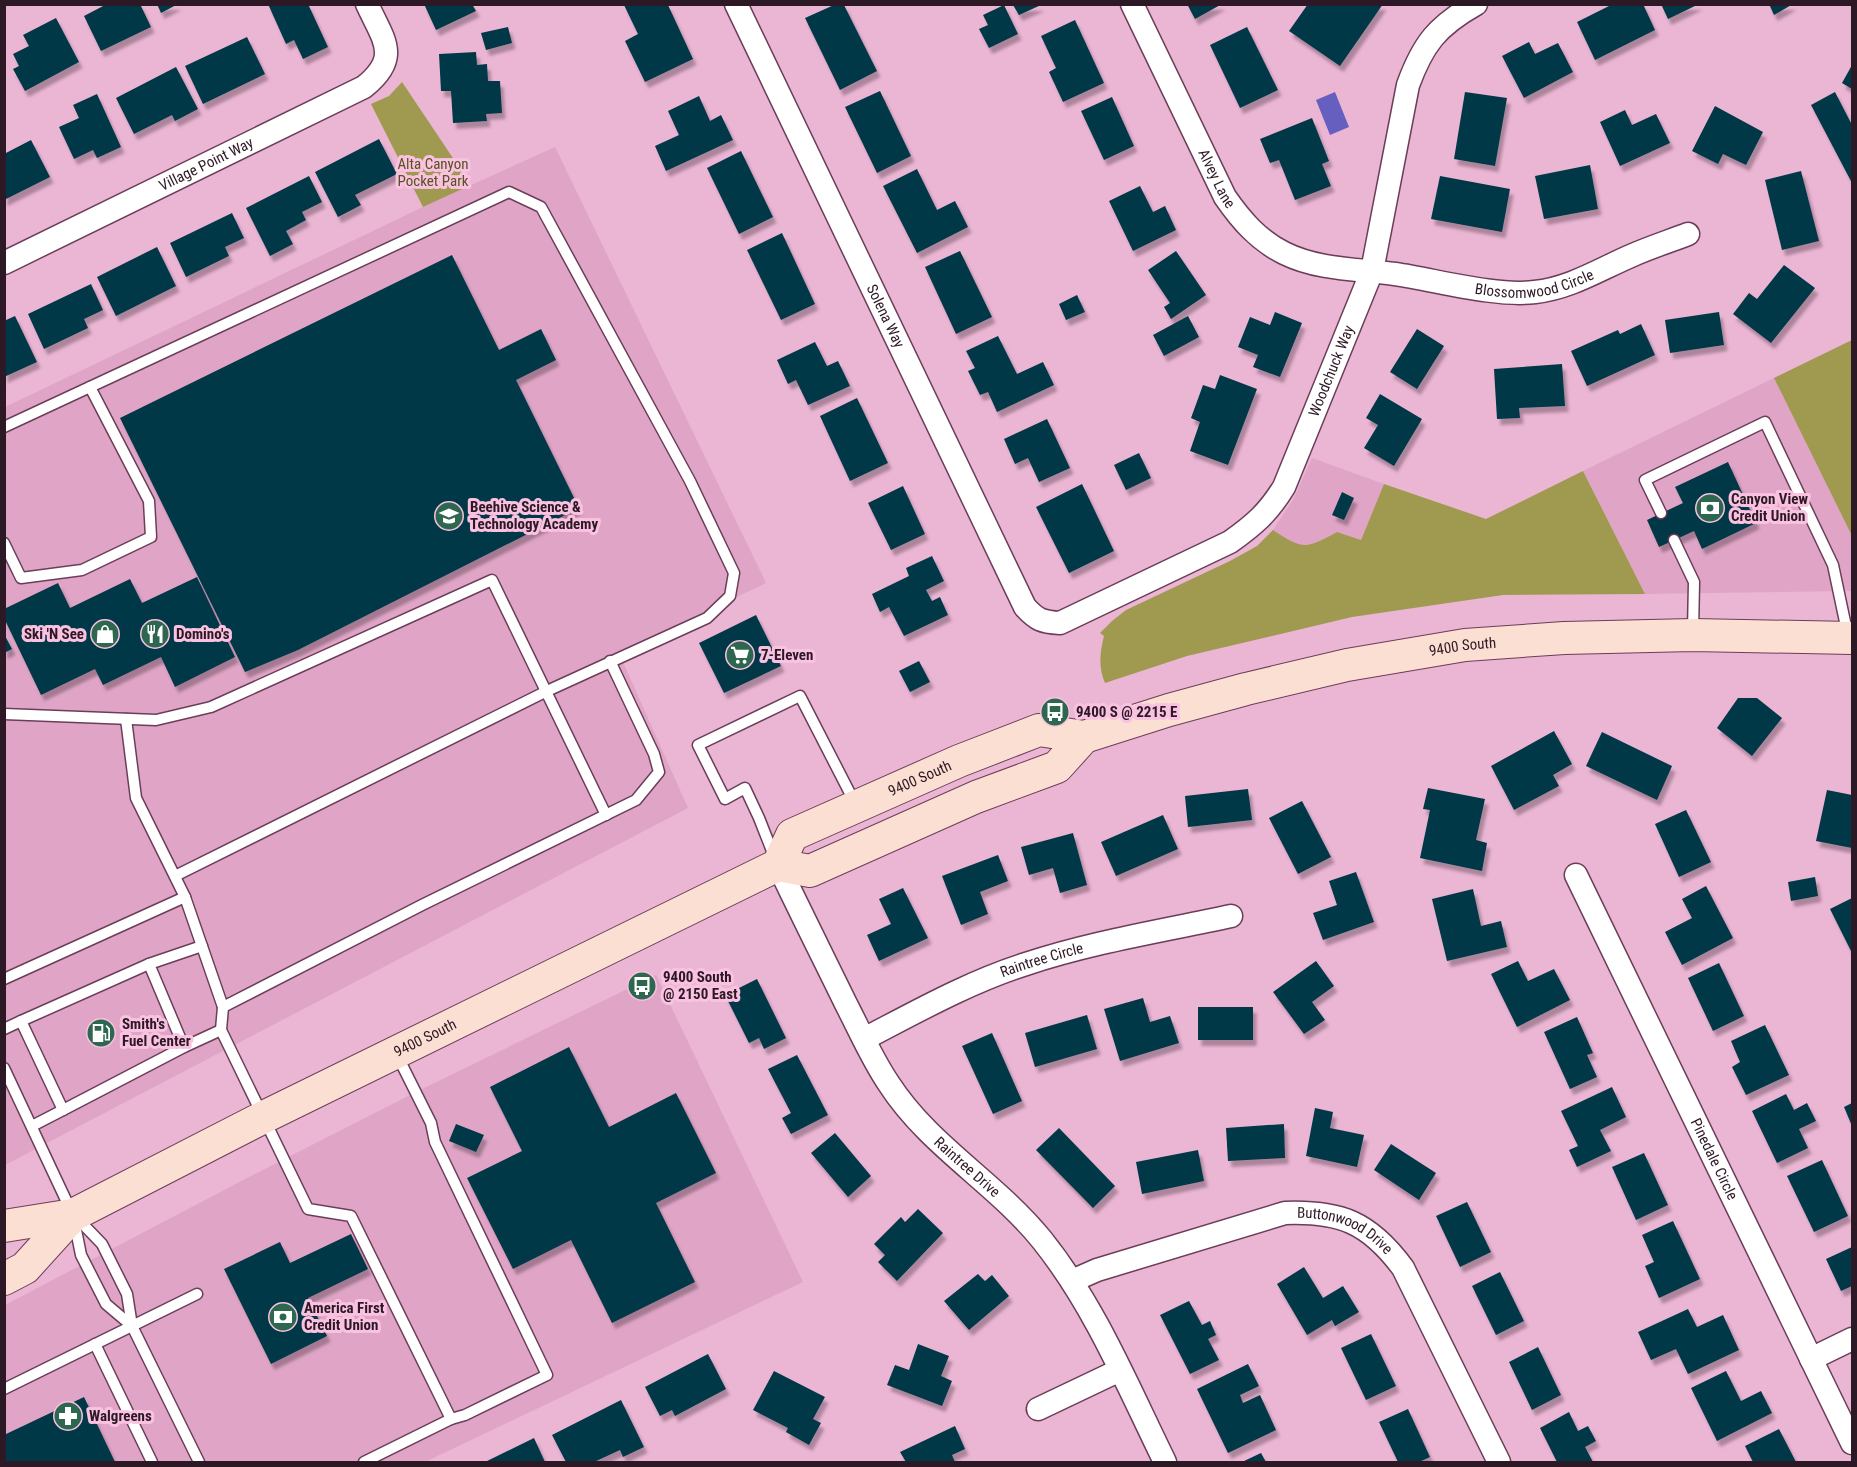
<svg xmlns="http://www.w3.org/2000/svg" width="1857" height="1467" font-family="'Roboto Condensed',sans-serif">
	<style>
		.built { fill: #e0a5c6 }
		.green { fill: #a09950 }
		.water { fill: #675fc0 }
		.building { fill: #003747; filter: url(#shadow) }
		.lines { fill: none; stroke-linecap: round; stroke-linejoin: round }
		.service-casing { stroke: #6b3e58; stroke-width: 13 }
		.minor-casing { stroke: #6b3e58; stroke-width: 25 }
		.secondary-casing { stroke: #6b3e58; stroke-width: 34 }
		.service { stroke: #fff; stroke-width: 10 }
		.minor { stroke: #fff; stroke-width: 22 }
		.secondary { stroke: #fbdfd2; stroke-width: 32 }
		.labels { text-anchor: middle; dominant-baseline: central; stroke-width: 6; stroke-linejoin: round; paint-order: stroke }
		.street-label { font-size: 15px; fill: #2d1925; stroke: #f9c2e1 }
		.park-label { font-size: 15px; fill: #57521f; stroke: #f9c2e1 }
		.poi-label { font-size: 15px; font-weight: bold; fill: #2d1925; stroke: #f9c2e1; text-anchor: start }
	</style>
	<defs>
		<filter id="shadow"><feDropShadow dx="3.5" dy="6" stdDeviation="1.5" flood-color="#0004"/></filter>
	</defs>
	<rect width="100%" height="100%" fill="#ebb5d4"/>
	<g class="built">
		<polygon points="555,147 766,583 619,653 688,808 5,1165 5,407 423,207"/>
		<polygon points="1774,378 1852,536 1852,591 1645,594 1583,471"/>
		<polygon points="1312,458 1384,484 1361,540 1337,532 1321,541 1303,547 1290,541 1273,530 1294,498"/>
		<polygon points="656,975 803,1282 425,1462 5,1462 5,1305 249,1177 420,1090"/>
	</g>
	<g class="green">
		<polygon points="402,82 471,185 423,207 371,104 389,96"/>
		<polygon points="1852,340 1852,536 1774,378"/>
		<path d="M1583,471L1645,594L1503,595L1352,617L1187,656L1105,683C1098,667 1100,652 1104,636L1100,633L1112,621L1126,610L1230,561L1257,546L1273,530C1303,550 1306,549 1337,532L1361,540L1384,484L1486,519Z"/>
	</g>
	<polygon class="water" points="1335,92 1349,127 1330,135 1316,100"/>
	<g class="building">
		<polygon points="107,4 140,4 151,27 101,51 84,16"/>
		<polygon points="157,4 178,4 161,13"/>
		<polygon points="268,4 308,4 328,47 303,59 294,40 286,44"/>
		<polygon points="424,4 472,4 476,11 436,30"/>
		<polygon points="1187,4 1222,4 1195,19"/>
		<polygon points="1308,4 1383,4 1340,66 1289,31"/>
		<polygon points="1613,4 1643,4 1655,30 1595,60 1577,22"/>
		<polygon points="1661,4 1699,4 1668,19"/>
		<polygon points="1769,4 1793,4 1774,15"/>
		<polygon points="624,5 668,5 693,59 645,82 625,41 638,34"/>
		<polygon points="834,5 844,5 877,71 840,90 805,18"/>
		<polygon points="1004,5 1018,34 989,48 979,29 988,25 983,15"/>
		<polygon points="1013,5 1041,5 1019,15"/>
		<polygon points="56,18 79,62 25,91 13,69 19,66 13,54 29,46 23,35"/>
		<polygon points="1075,20 1104,83 1063,102 1049,72 1056,68 1041,36"/>
		<polygon points="508,27 512,43 486,50 481,33"/>
		<polygon points="1247,27 1278,90 1240,108 1210,45"/>
		<polygon points="247,37 265,74 203,104 185,66"/>
		<polygon points="1529,42 1535,54 1558,43 1573,72 1524,98 1502,56"/>
		<polygon points="476,52 477,65 487,64 488,81 500,81 502,113 486,114 487,121 453,123 451,91 441,91 439,54"/>
		<polygon points="1852,65 1852,89 1842,83"/>
		<polygon points="176,67 198,109 175,121 172,115 134,134 116,98"/>
		<polygon points="880,91 911,156 877,173 845,107"/>
		<polygon points="1465,92 1507,98 1495,166 1454,159"/>
		<polygon points="1835,92 1852,125 1852,183 1811,105"/>
		<polygon points="97,94 121,147 97,158 93,150 74,159 59,127 79,118 73,105"/>
		<polygon points="699,96 710,121 721,115 733,140 666,171 655,146 679,135 668,111"/>
		<polygon points="1112,97 1134,146 1104,160 1081,111"/>
		<polygon points="1715,106 1763,132 1746,165 1723,154 1718,164 1692,151"/>
		<polygon points="1625,110 1632,125 1656,114 1670,143 1620,166 1600,122"/>
		<polygon points="1312,118 1329,161 1322,164 1331,186 1295,200 1279,160 1270,163 1260,139"/>
		<polygon points="379,139 397,174 355,195 361,205 338,217 315,172"/>
		<polygon points="31,140 50,177 4,200 4,154"/>
		<polygon points="741,151 773,217 739,234 707,168"/>
		<polygon points="1590,165 1598,209 1544,219 1535,176"/>
		<polygon points="917,169 937,210 955,201 968,227 917,253 883,186"/>
		<polygon points="1801,171 1819,241 1782,250 1765,180"/>
		<polygon points="309,176 322,202 302,212 306,220 286,231 293,244 270,256 246,208"/>
		<polygon points="1440,176 1510,189 1502,232 1431,219"/>
		<polygon points="1140,186 1153,212 1165,206 1176,230 1133,251 1109,201"/>
		<polygon points="232,213 244,238 225,247 229,256 186,277 170,243"/>
		<polygon points="782,233 815,304 781,320 747,250"/>
		<polygon points="157,247 176,286 116,316 97,277"/>
		<polygon points="960,251 992,317 956,334 925,267"/>
		<polygon points="1176,251 1206,295 1171,319 1164,307 1170,303 1148,270"/>
		<polygon points="452,255 499,350 541,329 556,360 516,380 579,508 298,650 245,672 120,418"/>
		<polygon points="1784,265 1815,288 1771,343 1733,314 1749,293 1757,299"/>
		<polygon points="91,284 103,310 84,319 88,328 44,349 28,314"/>
		<polygon points="1077,295 1085,312 1066,320 1059,304"/>
		<polygon points="1275,312 1302,323 1280,377 1253,367 1258,355 1238,347 1250,317 1270,325"/>
		<polygon points="1719,312 1724,345 1670,353 1665,320"/>
		<polygon points="15,316 37,362 4,377 4,321"/>
		<polygon points="1188,316 1199,337 1164,356 1153,335"/>
		<polygon points="1641,324 1655,355 1587,386 1571,351 1618,330 1620,334"/>
		<polygon points="1417,329 1444,346 1417,389 1390,372"/>
		<polygon points="998,336 1017,374 1043,362 1054,385 997,412 988,392 980,395 968,371 975,368 966,351"/>
		<polygon points="815,342 827,366 838,361 850,386 808,405 796,380 788,384 777,360"/>
		<polygon points="1562,364 1565,406 1519,408 1520,418 1497,419 1494,369"/>
		<polygon points="1220,375 1257,389 1228,465 1190,451 1200,422 1191,418 1203,385 1215,389"/>
		<polygon points="1380,394 1422,419 1394,466 1364,448 1378,425 1366,418"/>
		<polygon points="857,398 888,463 850,481 820,416"/>
		<polygon points="1047,419 1070,468 1039,482 1028,458 1015,464 1004,439"/>
		<polygon points="1139,453 1151,478 1126,490 1114,465"/>
		<polygon points="1728,462 1756,523 1702,549 1694,531 1659,547 1647,520 1683,503 1675,487"/>
		<polygon points="1082,484 1114,551 1069,573 1036,507"/>
		<polygon points="903,486 925,534 891,550 868,503"/>
		<polygon points="1342,492 1354,498 1344,520 1332,515"/>
		<polygon points="932,556 944,581 926,590 932,601 940,597 948,615 904,636 889,607 880,612 872,594 909,576 906,568"/>
		<polygon points="197,577 235,657 175,687 161,657 103,685 95,669 41,695 4,618 4,609 58,583 70,608 130,579 142,603"/>
		<polygon points="756,615 781,666 724,693 699,643"/>
		<polygon points="4,634 12,649 4,653"/>
		<polygon points="919,661 930,682 910,692 899,671"/>
		<polygon points="1738,698 1757,698 1782,718 1752,756 1717,728"/>
		<polygon points="1554,731 1572,764 1553,775 1559,786 1514,810 1491,766"/>
		<polygon points="1602,732 1672,766 1657,800 1586,766"/>
		<polygon points="1428,788 1485,799 1476,840 1487,843 1482,871 1420,858 1430,810 1423,809"/>
		<polygon points="1248,789 1252,820 1188,827 1185,796"/>
		<polygon points="1827,790 1852,795 1852,848 1816,841"/>
		<polygon points="1302,801 1331,857 1298,874 1269,818"/>
		<polygon points="1686,810 1711,862 1679,877 1655,824"/>
		<polygon points="1163,815 1178,849 1116,876 1101,842"/>
		<polygon points="1073,833 1087,885 1060,893 1053,868 1029,875 1021,847"/>
		<polygon points="998,855 1008,881 980,892 988,914 961,925 942,876"/>
		<polygon points="1356,872 1374,922 1323,940 1313,913 1337,905 1329,881"/>
		<polygon points="1815,877 1818,896 1791,901 1788,882"/>
		<polygon points="1706,886 1733,938 1682,965 1665,932 1692,918 1682,899"/>
		<polygon points="903,888 928,938 879,961 867,935 891,924 879,899"/>
		<polygon points="1473,889 1481,926 1501,921 1507,947 1447,961 1432,899"/>
		<polygon points="1852,898 1852,953 1830,909"/>
		<polygon points="1316,961 1334,986 1312,1002 1325,1020 1304,1034 1273,992"/>
		<polygon points="1518,961 1528,981 1554,969 1570,1000 1517,1027 1491,974"/>
		<polygon points="1719,963 1744,1016 1713,1031 1688,978"/>
		<polygon points="757,979 786,1038 764,1049 759,1038 749,1043 725,995"/>
		<polygon points="1143,998 1150,1022 1170,1016 1179,1043 1120,1061 1104,1009"/>
		<rect x="1198" y="1007" width="55" height="33"/>
		<polygon points="1087,1015 1097,1049 1035,1067 1025,1033"/>
		<polygon points="1577,1017 1593,1053 1587,1055 1597,1077 1570,1089 1544,1032"/>
		<polygon points="1765,1025 1789,1075 1746,1095 1732,1067 1740,1062 1731,1041"/>
		<polygon points="992,1033 1022,1101 993,1114 962,1046"/>
		<polygon points="569,1047 609,1127 676,1093 716,1173 656,1203 695,1282 612,1323 571,1240 513,1269 467,1178 522,1151 490,1087"/>
		<polygon points="797,1055 828,1115 791,1134 782,1118 791,1113 768,1069"/>
		<polygon points="1612,1087 1626,1117 1600,1130 1611,1151 1577,1167 1569,1150 1578,1146 1561,1111"/>
		<polygon points="1786,1094 1794,1110 1807,1103 1816,1121 1799,1129 1808,1148 1777,1163 1752,1111"/>
		<polygon points="1852,1103 1852,1126 1844,1107"/>
		<polygon points="1315,1108 1333,1112 1330,1128 1364,1135 1357,1167 1306,1156"/>
		<polygon points="456,1124 484,1135 476,1152 449,1141"/>
		<polygon points="1284,1124 1285,1158 1228,1161 1226,1128"/>
		<polygon points="1059,1128 1115,1186 1093,1208 1036,1150"/>
		<polygon points="835,1133 871,1176 848,1197 811,1153"/>
		<polygon points="1391,1144 1436,1173 1419,1200 1374,1170"/>
		<polygon points="1198,1150 1204,1181 1142,1194 1136,1162"/>
		<polygon points="1644,1153 1668,1205 1636,1220 1612,1167"/>
		<polygon points="1822,1160 1848,1216 1814,1232 1787,1176"/>
		<polygon points="1467,1202 1491,1252 1460,1267 1436,1216"/>
		<polygon points="918,1209 943,1233 897,1281 878,1262 885,1255 874,1244 901,1217 905,1222"/>
		<polygon points="1673,1221 1700,1279 1659,1298 1645,1266 1654,1262 1642,1235"/>
		<polygon points="351,1234 368,1269 308,1298 327,1336 271,1364 224,1269 280,1242 290,1263"/>
		<polygon points="1852,1247 1852,1286 1841,1291 1826,1259"/>
		<polygon points="1304,1267 1323,1298 1343,1286 1359,1312 1335,1326 1332,1320 1307,1335 1277,1284"/>
		<polygon points="1500,1272 1524,1321 1496,1335 1472,1286"/>
		<polygon points="978,1274 985,1281 992,1275 1009,1296 969,1330 944,1301"/>
		<polygon points="1189,1301 1202,1325 1210,1321 1216,1335 1208,1339 1219,1360 1190,1374 1160,1315"/>
		<polygon points="1688,1309 1697,1327 1723,1315 1739,1350 1688,1374 1676,1349 1651,1360 1638,1332"/>
		<polygon points="1371,1334 1396,1386 1366,1400 1341,1348"/>
		<polygon points="918,1344 949,1356 941,1376 952,1381 942,1406 887,1385 895,1365 909,1370"/>
		<polygon points="1538,1347 1561,1395 1532,1410 1509,1362"/>
		<polygon points="708,1354 726,1389 675,1416 672,1410 660,1416 645,1387"/>
		<polygon points="1248,1364 1259,1386 1240,1395 1243,1403 1260,1395 1276,1430 1228,1453 1197,1389"/>
		<polygon points="774,1371 825,1397 813,1419 821,1423 809,1445 786,1432 788,1428 753,1410"/>
		<polygon points="1726,1371 1741,1401 1761,1391 1772,1413 1717,1441 1691,1388"/>
		<polygon points="84,1397 115,1462 4,1462 4,1435"/>
		<polygon points="621,1400 644,1447 623,1457 620,1450 594,1462 584,1461 566,1462 552,1435"/>
		<polygon points="1408,1409 1430,1457 1419,1462 1398,1462 1379,1422"/>
		<polygon points="1569,1412 1578,1431 1588,1426 1596,1441 1585,1447 1593,1462 1557,1462 1540,1428"/>
		<polygon points="955,1426 965,1449 952,1455 955,1462 906,1462 900,1452"/>
		<polygon points="1779,1429 1796,1462 1753,1462 1745,1446"/>
		<polygon points="534,1438 545,1462 485,1462"/>
		<polygon points="1261,1453 1266,1462 1242,1462"/>
	</g>
	<g class="lines">
		<g class="service-casing">
			<g id="service">
				<polyline points="4,427 509,192 541,207 690,481 734,573 730,596 707,618 547,691 175,876"/>
				<polyline points="1661,513 1645,480 1765,422 1833,565 1848,636"/>
				<polyline points="1674,540 1694,582 1693,631"/>
				<polyline points="4,543 21,578 82,570 151,537 149,501 90,387"/>
				<polyline points="4,714 156,720 211,707 492,580 606,815"/>
				<polyline points="126,719 136,798 185,897 223,1007 221,1030 308,1209 351,1216 451,1419 364,1462"/>
				<polyline points="774,856 759,818 745,788 725,799 698,745 800,696 855,803"/>
				<polyline points="202,946 149,964 184,1047 221,1030"/>
				<polyline points="4,979 185,897"/>
				<polyline points="223,1007 422,905 636,800 659,772 654,754 610,661"/>
				<polyline points="21,1021 149,964"/>
				<polyline points="4,1029 21,1021 63,1110 32,1126"/>
				<polyline points="397,1055 431,1123 435,1142 547,1375 465,1415 451,1419"/>
				<polyline points="4,1068 73,1215 81,1255 106,1304 132,1326"/>
				<polyline points="63,1110 184,1047"/>
				<polyline points="76,1217 102,1244 127,1294 132,1326 199,1462"/>
				<polyline points="95,1344 152,1462"/>
				<polyline points="4,1389 197,1294"/>
			</g>
		</g>
		<g class="minor-casing">
			<g id="minor">
				<path id="s1" d="M736,4L1025,607C1037,620 1042,622 1060,623L1230,542C1254,525 1268,513 1284,487L1372,271L1408,85C1423,44 1437,26 1476,4"/>
				<path id="s2" d="M1132,4L1225,197C1241,220 1258,240 1284,253C1318,270 1358,269 1395,274C1436,280 1496,297 1535,292C1571,288 1600,269 1633,255C1651,247 1670,241 1688,234"/>
				<path id="s3" d="M4,263L364,87C401,57 384,41 367,4"/>
				<path id="s4" d="M778,865C800,911 823,957 846,1004C860,1031 872,1059 889,1084C929,1146 996,1183 1042,1240C1095,1306 1128,1387 1165,1462"/>
				<path id="s5" d="M1576,875L1852,1443"/>
				<path id="s6" d="M864,1039C916,1012 969,982 1026,964C1092,942 1162,931 1231,916"/>
				<path id="s7" d="M1072,1281L1097,1270L1285,1213C1340,1211 1369,1222 1403,1268L1499,1462"/>
				<polyline points="1811,1359 1852,1339"/>
				<polyline points="1038,1409 1120,1370"/>
			</g>
		</g>
		<g class="secondary-casing">
			<g id="secondary">
				<polyline points="778,865 810,871 976,797 1057,767 1084,737"/>
				<path id="s8" d="M4,1226L73,1215L264,1117L778,865L792,835L959,761L1039,730L1084,737L1169,710L1246,689L1347,665L1465,645L1564,638L1693,635L1852,638"/>
				<polyline points="4,1279 25,1268 73,1215"/>
			</g>
		</g>
		<use href="#service" class="service"/>
		<use href="#minor" class="minor"/>
		<use href="#secondary" class="secondary"/>
	</g>
	<defs>
		<g id="bank-disc" transform="scale(1.5)"><circle r="9.5" fill="#2e674f" stroke="#f9c2e1"/><path d="M-6-4H6V4H-6ZM0-2.3a2.3 2.3 0 1 0 0 4.6a2.3 2.3 0 1 0 0-4.6Z" fill="#fff"/></g>
		<g id="school-disc" transform="scale(1.5)"><circle r="9.5" fill="#2e674f" stroke="#f9c2e1"/><path d="M0-5L7-2L0 1L-7-2ZM-4 1L0 2.5L4 1V4Q0 6-4 4Z" fill="#fff"/></g>
		<g id="shop-disc" transform="scale(1.5)"><circle r="9.5" fill="#2e674f" stroke="#f9c2e1"/><path d="M-5-2.5h2.3a2.7 3.5 0 0 1 5.4 0H5L5.5 6h-11ZM-1.5-2.5h3a1.5 2.3 0 0 0-3 0Z" fill="#fff"/></g>
		<g id="restaurant-disc" transform="scale(1.5)"><circle r="9.5" fill="#2e674f" stroke="#f9c2e1"/><path d="M-5-6h1v4h1v-4h1v4h1v-4h1v5L-1.5 .5V6h-2V.5L-5-1ZM5-6V6H3V1.5H1.5Q1.5-4 5-6Z" fill="#fff"/></g>
		<g id="supermarket-disc" transform="scale(1.5)"><circle r="9.5" fill="#2e674f" stroke="#f9c2e1"/><path d="M-6-5.5h2.5l.6 2H6L4.5 2H-2.5L-4.4-4H-6ZM-1.5 3.2a1.3 1.3 0 1 0 .1 0ZM3 3.2a1.3 1.3 0 1 0 .1 0Z" fill="#fff"/></g>
		<g id="bus-disc" transform="scale(1.5)"><circle r="9.5" fill="#2e674f" stroke="#f9c2e1"/><path d="M-5-6H5V4H4V6H2V4H-2V6H-4V4H-5ZM-3.5-4V0h7V-4ZM-3.5 1.2v1.5H-2V1.2ZM2 1.2v1.5H3.5V1.2Z" fill="#fff"/></g>
		<g id="fuel-disc" transform="scale(1.5)"><circle r="9.5" fill="#2e674f" stroke="#f9c2e1"/><path d="M-5.5-6h7V0h2V4h1.3V-2.5L3-4.5l.8-.8L6-3V5H2.5V1h-1V6h-7ZM-4.2-4.7v3.2H.2V-4.7Z" fill="#fff"/></g>
		<g id="pharmacy-disc" transform="scale(1.5)"><circle r="9.5" fill="#2e674f" stroke="#f9c2e1"/><path d="M-2-6h4v4h4v4h-4v4h-4v-4h-4v-4h4Z" fill="#fff"/></g>
	</defs>
	<g fill-rule="evenodd">
		<use href="#bank-disc" x="1710" y="508"/>
		<use href="#school-disc" x="449" y="516"/>
		<use href="#shop-disc" x="105" y="634"/>
		<use href="#restaurant-disc" x="155" y="634"/>
		<use href="#supermarket-disc" x="740" y="655"/>
		<use href="#bus-disc" x="1055" y="712"/>
		<use href="#bus-disc" x="642" y="986"/>
		<use href="#fuel-disc" x="101" y="1033"/>
		<use href="#bank-disc" x="283" y="1317"/>
		<use href="#pharmacy-disc" x="68" y="1416"/>
	</g>
	<g class="labels">
		<g class="street-label">
			<text stroke="none"><textPath href="#s3" startOffset="225">Village Point Way</textPath></text>
			<text stroke="none"><textPath href="#s2" startOffset="194">Alvey Lane</textPath></text>
			<text stroke="none"><textPath href="#s2" startOffset="552">Blossomwood Circle</textPath></text>
			<text stroke="none"><textPath href="#s1" startOffset="346">Solena Way</textPath></text>
			<text stroke="none"><textPath href="#s1" startOffset="1100">Woodchuck Way</textPath></text>
			<text stroke="none"><textPath href="#s8" startOffset="1594">9400 South</textPath></text>
			<text stroke="none"><textPath href="#s8" startOffset="1030">9400 South</textPath></text>
			<text stroke="none"><textPath href="#s6" startOffset="195">Raintree Circle</textPath></text>
			<text stroke="none"><textPath href="#s8" startOffset="464">9400 South</textPath></text>
			<text stroke="none"><textPath href="#s5" startOffset="316">Pinedale Circle</textPath></text>
			<text stroke="none"><textPath href="#s4" startOffset="360">Raintree Drive</textPath></text>
			<text stroke="none"><textPath href="#s7" startOffset="288">Buttonwood Drive</textPath></text>
		</g>
		<g class="park-label">
			<text x="433" y="164">Alta Canyon<tspan x="433" dy="17">Pocket Park</tspan></text>
		</g>
		<g class="poi-label">
			<text x="1731" y="499">Canyon View<tspan x="1731" dy="17">Credit Union</tspan></text>
			<text x="470" y="507">Beehive Science &amp;<tspan x="470" dy="17">Technology Academy</tspan></text>
			<text x="84" y="634" text-anchor="end">Ski 'N See</text>
			<text x="176" y="634">Domino's</text>
			<text x="761" y="655">7-Eleven</text>
			<text x="1076" y="712">9400 S @ 2215 E</text>
			<text x="663" y="977">9400 South<tspan x="663" dy="17">@ 2150 East</tspan></text>
			<text x="122" y="1024">Smith's<tspan x="122" dy="17">Fuel Center</tspan></text>
			<text x="304" y="1308">America First<tspan x="304" dy="17">Credit Union</tspan></text>
			<text x="89" y="1416">Walgreens</text>
		</g>
	</g>
	<rect width="1857" height="1467" fill="none" stroke="#2d1925" stroke-width="12"/>
</svg>
